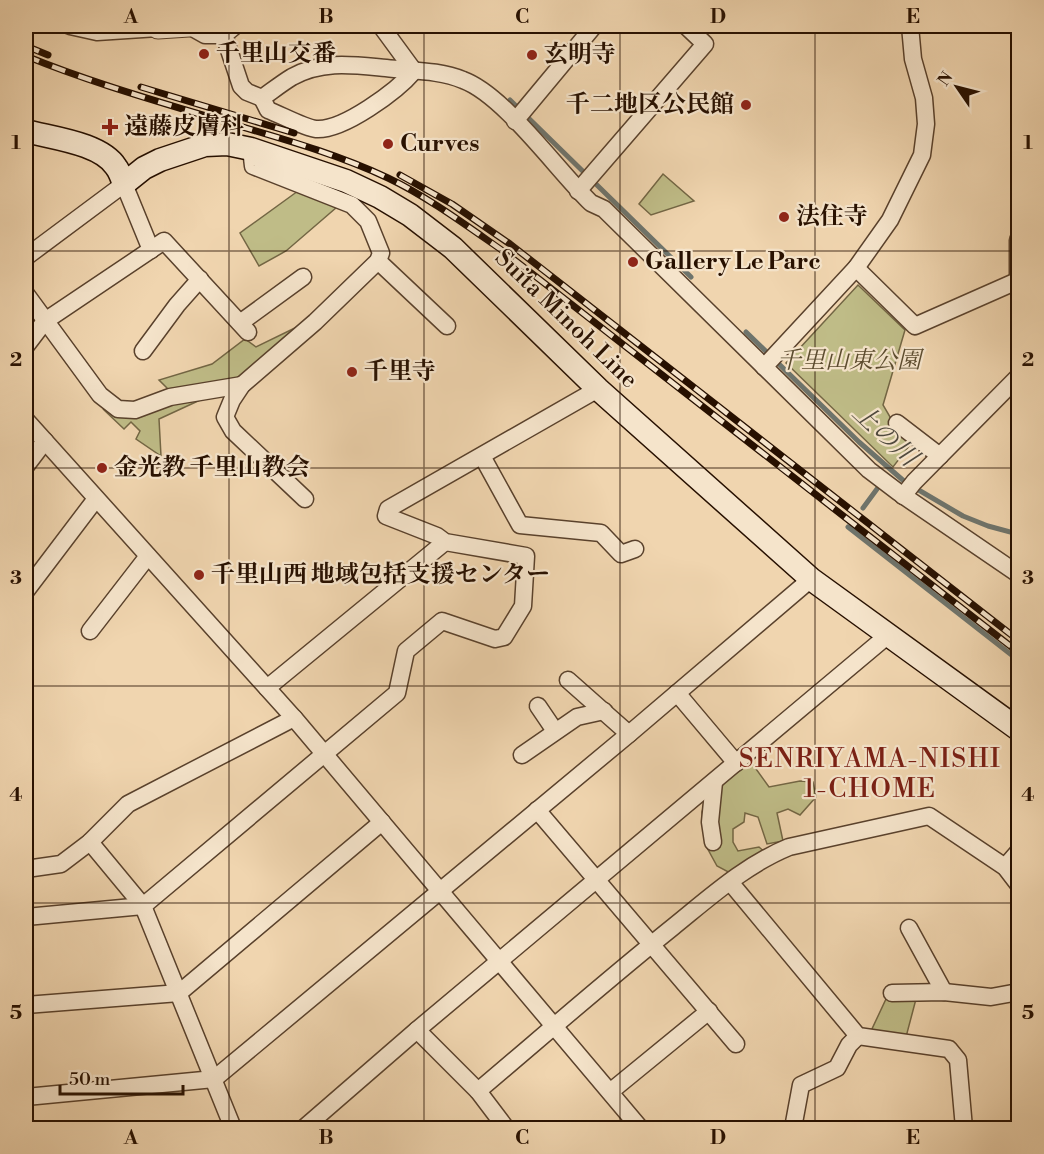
<svg xmlns="http://www.w3.org/2000/svg" width="1044" height="1154" font-family="'Libre Bodoni','Noto Serif JP',serif">
	<style>
		.green { fill: #bfbc87; stroke: #736644; stroke-width: 1.5 }
		.lines { fill: none; stroke-linecap: round; stroke-linejoin: round }
		.stream { stroke: #6e746c; stroke-width: 5 }
		.minor-casing { stroke: #59412c; stroke-width: 19 }
		.tertiary-casing { stroke: #59412c; stroke-width: 23 }
		.secondary-casing { stroke: #271000; stroke-width: 25 }
		.minor { stroke: #f5e4cb; stroke-width: 16 }
		.tertiary { stroke: #f5e4cb; stroke-width: 21 }
		.secondary { stroke: #f5e4cb; stroke-width: 22 }
		.rail-casing { stroke: #271000; stroke-width: 7 }
		.rail { stroke: #f5e4cb; stroke-width: 4.5; stroke-dasharray: 14; stroke-linecap: butt }
		.grid { fill: none; stroke: #271000; stroke-width: 1.5; stroke-opacity: 0.55 }
		.poi-dot { fill: #8f2418; stroke: #f5e4cb; stroke-width: 2 }
		.labels { text-anchor: middle; dominant-baseline: central; stroke-width: 4.5; stroke-linejoin: round; paint-order: stroke }
		.poi-label { font-size: 24px; font-weight: bold; fill: #271000; stroke: #f5e4cb; text-anchor: start }
		.street-label { font-size: 24px; fill: #271000; stroke: #f5e4cb }
		.park-label { font-size: 24px; font-style: italic; fill: #5c4c2f; stroke: #f5e4cb }
		.water-label { font-size: 26px; font-style: italic; fill: #504a3f; stroke: #f5e4cb }
		.neighbourhood-label { font-size: 26px; letter-spacing: 1.5px; fill: #7a1f14; stroke: #f5e4cb }
		.neatline { fill: none; stroke: #271000; stroke-width: 2 }
		.grid-label { font-size: 20px; text-anchor: middle; font-weight: bold; fill: #271000 }
	</style>
	<rect width="100%" height="100%" fill="#f0d5af"/>
	<filter id="stains"><feTurbulence type="fractalNoise" baseFrequency=".00333" numOctaves="4"/><feColorMatrix values="0 0 0 0 .2 0 0 0 0 .09 0 0 0 0 .02 0 0 0 .5 -.17"/></filter>
	<radialGradient id="worn" r=".72"><stop offset=".6" stop-color="#630" stop-opacity="0"/><stop offset="1" stop-color="#630" stop-opacity=".3"/></radialGradient>
	<g class="green">
		<polygon points="663,174 694,201 651,215 639,204"/>
		<polygon points="298,191 337,207 286,251 259,266 240,233"/>
		<polygon points="858,285 905,330 883,405 897,429 913,441 893,467 786,363"/>
		<polygon points="299,326 238,378 168,389 159,380 212,364 245,339 256,347"/>
		<polygon points="211,395 159,419 161,456 136,439 140,431 131,422 124,429 103,409 112,413 173,400"/>
		<polygon points="751,762 769,787 800,781 813,782 816,797 800,815 788,809 777,813 783,841 767,844 758,817 745,813 744,822 733,829 733,842 738,851 759,847 767,854 732,874 717,866 705,844 702,812 708,791 724,769"/>
		<polygon points="886,999 916,999 906,1037 871,1031"/>
	</g>
	<g class="lines">
		<g class="stream">
			<polyline points="510,100 691,277"/>
			<polyline points="746,332 859,442 905,482 963,516 988,526 1018,534"/>
			<polyline points="863,508 877,489"/>
			<polyline points="848,527 1018,660"/>
		</g>
		<g class="minor-casing">
			<g id="minor">
				<polyline points="70,26 97,32 158,28"/>
				<polyline points="189,26 205,35 224,35 235,26"/>
				<path d="M224,35L241,86L247,92L262,98C272,91 282,83 292,77C322,60 354,65 386,68C411,71 439,70 463,80C504,95 557,170 591,203L604,209L869,470L898,492L1018,574"/>
				<path d="M262,98L268,110C279,114 305,128 316,129C343,131 397,91 414,71L381,26"/>
				<polyline points="515,121 594,26"/>
				<polyline points="251,149 253,166 352,205 368,221 381,253 378,261 315,322 242,385 232,400 225,417 233,431 305,499"/>
				<polyline points="578,191 705,44 686,26"/>
				<polyline points="1018,240 1018,283"/>
				<polyline points="26,257 124,184 151,250"/>
				<polyline points="378,261 447,326"/>
				<polyline points="856,268 915,326 1017,281"/>
				<polyline points="26,294 100,395 118,409 135,410 170,397 242,385"/>
				<polyline points="240,323 303,277"/>
				<polyline points="26,346 45,321 164,241 248,332"/>
				<polyline points="143,351 177,305 200,279"/>
				<polyline points="764,367 856,268 890,220 922,155 926,124 924,98 913,59 910,26"/>
				<polyline points="26,420 294,718 640,1128"/>
				<polyline points="897,423 940,456"/>
				<polyline points="482,456 520,525 601,533 621,554 635,549"/>
				<polyline points="26,466 45,441"/>
				<polyline points="903,496 914,482 1018,377"/>
				<polyline points="26,591 95,500"/>
				<polyline points="90,631 148,556"/>
				<polyline points="568,680 629,734"/>
				<polyline points="267,688 445,542"/>
				<polyline points="677,693 736,763"/>
				<polyline points="538,706 555,731"/>
				<polyline points="522,755 577,717 604,711"/>
				<polyline points="537,810 736,1044"/>
				<polyline points="90,842 143,906 233,1128"/>
				<polyline points="713,842 710,822 714,782"/>
				<polyline points="1005,867 1018,852"/>
				<polyline points="26,869 61,864 90,842 128,804 294,718"/>
				<polyline points="730,882 858,1036 949,1049 958,1060 964,1128"/>
				<polyline points="26,917 143,906 397,693 406,651 442,621 495,639 504,637 523,606 526,556 445,542 437,536 386,516 388,509 598,389"/>
				<polyline points="909,928 944,992"/>
				<polyline points="892,993 944,992 991,997 1018,992"/>
				<polyline points="26,1005 179,993 382,822"/>
				<polyline points="417,1030 478,1091 506,1128"/>
				<path d="M478,1091C543,1036 607,980 673,927C709,898 745,865 789,847L929,816L1005,867L1018,884"/>
				<polyline points="610,1092 709,1011"/>
				<polyline points="26,1097 214,1079 629,734 811,579"/>
				<polyline points="304,1128 417,1030 887,636"/>
				<polyline points="793,1128 801,1085 837,1068 849,1045 858,1036"/>
			</g>
		</g>
		<g class="tertiary-casing">
			<polyline id="tertiary" points="158,28 189,26"/>
		</g>
		<g class="secondary-casing">
			<path id="secondary" d="M26,131C51,138 101,143 116,167C120,172 122,179 124,184L144,168L160,160L205,145L227,144L251,149L346,181L380,197L410,215L453,248L598,389L811,579L1018,729"/>
		</g>
		<use href="#minor" class="minor"/>
		<use href="#tertiary" class="tertiary"/>
		<use href="#secondary" class="secondary"/>
		<g class="rail-casing">
			<g id="rail">
				<polyline points="26,46 48,55"/>
				<path d="M26,56C92,83 160,102 229,123C283,139 337,154 388,178C428,197 467,226 503,251L1018,652"/>
				<polyline points="141,87 294,133"/>
				<polyline points="400,175 452,204 510,244 1018,640"/>
			</g>
		</g>
		<use href="#rail" class="rail"/>
	</g>
	<path class="grid" d="M229,26V1128M424,26V1128M620,26V1128M815,26V1128M26,251H1018M26,468H1018M26,686H1018M26,903H1018"/>
	<g class="poi-dot">
		<circle cx="204" cy="54" r="6"/>
		<circle cx="532" cy="55" r="6"/>
		<circle cx="746" cy="105" r="6"/>
		<path d="M107 118h6v6h6v6h-6v6h-6v-6h-6v-6h6z"/>
		<circle cx="388" cy="144" r="6"/>
		<circle cx="784" cy="217" r="6"/>
		<circle cx="633" cy="262" r="6"/>
		<circle cx="352" cy="372" r="6"/>
		<circle cx="102" cy="468" r="6"/>
		<circle cx="199" cy="575" r="6"/>
	</g>
	<g class="labels">
		<g class="poi-label">
			<text x="216" y="54">千里山交番</text>
			<text x="544" y="55">玄明寺</text>
			<text x="734" y="105" text-anchor="end">千二地区公民館</text>
			<text x="124" y="127">遠藤皮膚科</text>
			<text x="400" y="144">Curves</text>
			<text x="796" y="217">法住寺</text>
			<text x="645" y="262">Gallery Le Parc</text>
			<text x="364" y="372">千里寺</text>
			<text x="114" y="468">金光教 千里山教会</text>
			<text x="211" y="575">千里山西 地域包括支援センター</text>
		</g>
		<g class="street-label">
			<text transform="translate(566 319) rotate(44)">Suita Minoh Line</text>
		</g>
		<g class="park-label">
			<text x="849" y="361">千里山東公園</text>
		</g>
		<g class="water-label">
			<text transform="translate(885 435) rotate(43)">上の川</text>
		</g>
		<g class="neighbourhood-label">
			<text x="870" y="759">SENRIYAMA-NISHI<tspan x="870" dy="30">1-CHOME</tspan></text>
		</g>
	</g>
	<rect width="1044" height="1154" fill="none" stroke="#f0d5af" stroke-width="66"/>
	<g transform="translate(957 87) rotate(305)" stroke="#f5e4cb" stroke-width="4.5" paint-order="stroke">
	<path d="M0-4.5L10 22L0 15L-10 22Z" fill="#271000"/>
	<text y="-9" font-size="16" font-weight="bold" text-anchor="middle" fill="#271000">N</text>
	</g>
	<path d="M60 1085v9h123v-9" fill="none" stroke="#271000" stroke-width="3"/>
	<text x="69" y="1085" font-size="18" fill="#271000" stroke="#f5e4cb" stroke-width="4.5" paint-order="stroke">50 m</text>
	<rect x="33" y="33" width="978" height="1088" class="neatline"/>
	<g class="grid-label">
		<text x="131" y="23">A</text>
		<text x="326" y="23">B</text>
		<text x="522" y="23">C</text>
		<text x="718" y="23">D</text>
		<text x="913" y="23">E</text>
		<text x="16" y="149">1</text>
		<text x="1028" y="149">1</text>
		<text x="16" y="366">2</text>
		<text x="1028" y="366">2</text>
		<text x="16" y="584">3</text>
		<text x="1028" y="584">3</text>
		<text x="16" y="801">4</text>
		<text x="1028" y="801">4</text>
		<text x="16" y="1019">5</text>
		<text x="1028" y="1019">5</text>
		<text x="131" y="1144">A</text>
		<text x="326" y="1144">B</text>
		<text x="522" y="1144">C</text>
		<text x="718" y="1144">D</text>
		<text x="913" y="1144">E</text>
	</g>
	<rect width="100%" height="100%" filter="url(#stains)"/>
	<rect width="100%" height="100%" fill="url(#worn)"/>
</svg>
